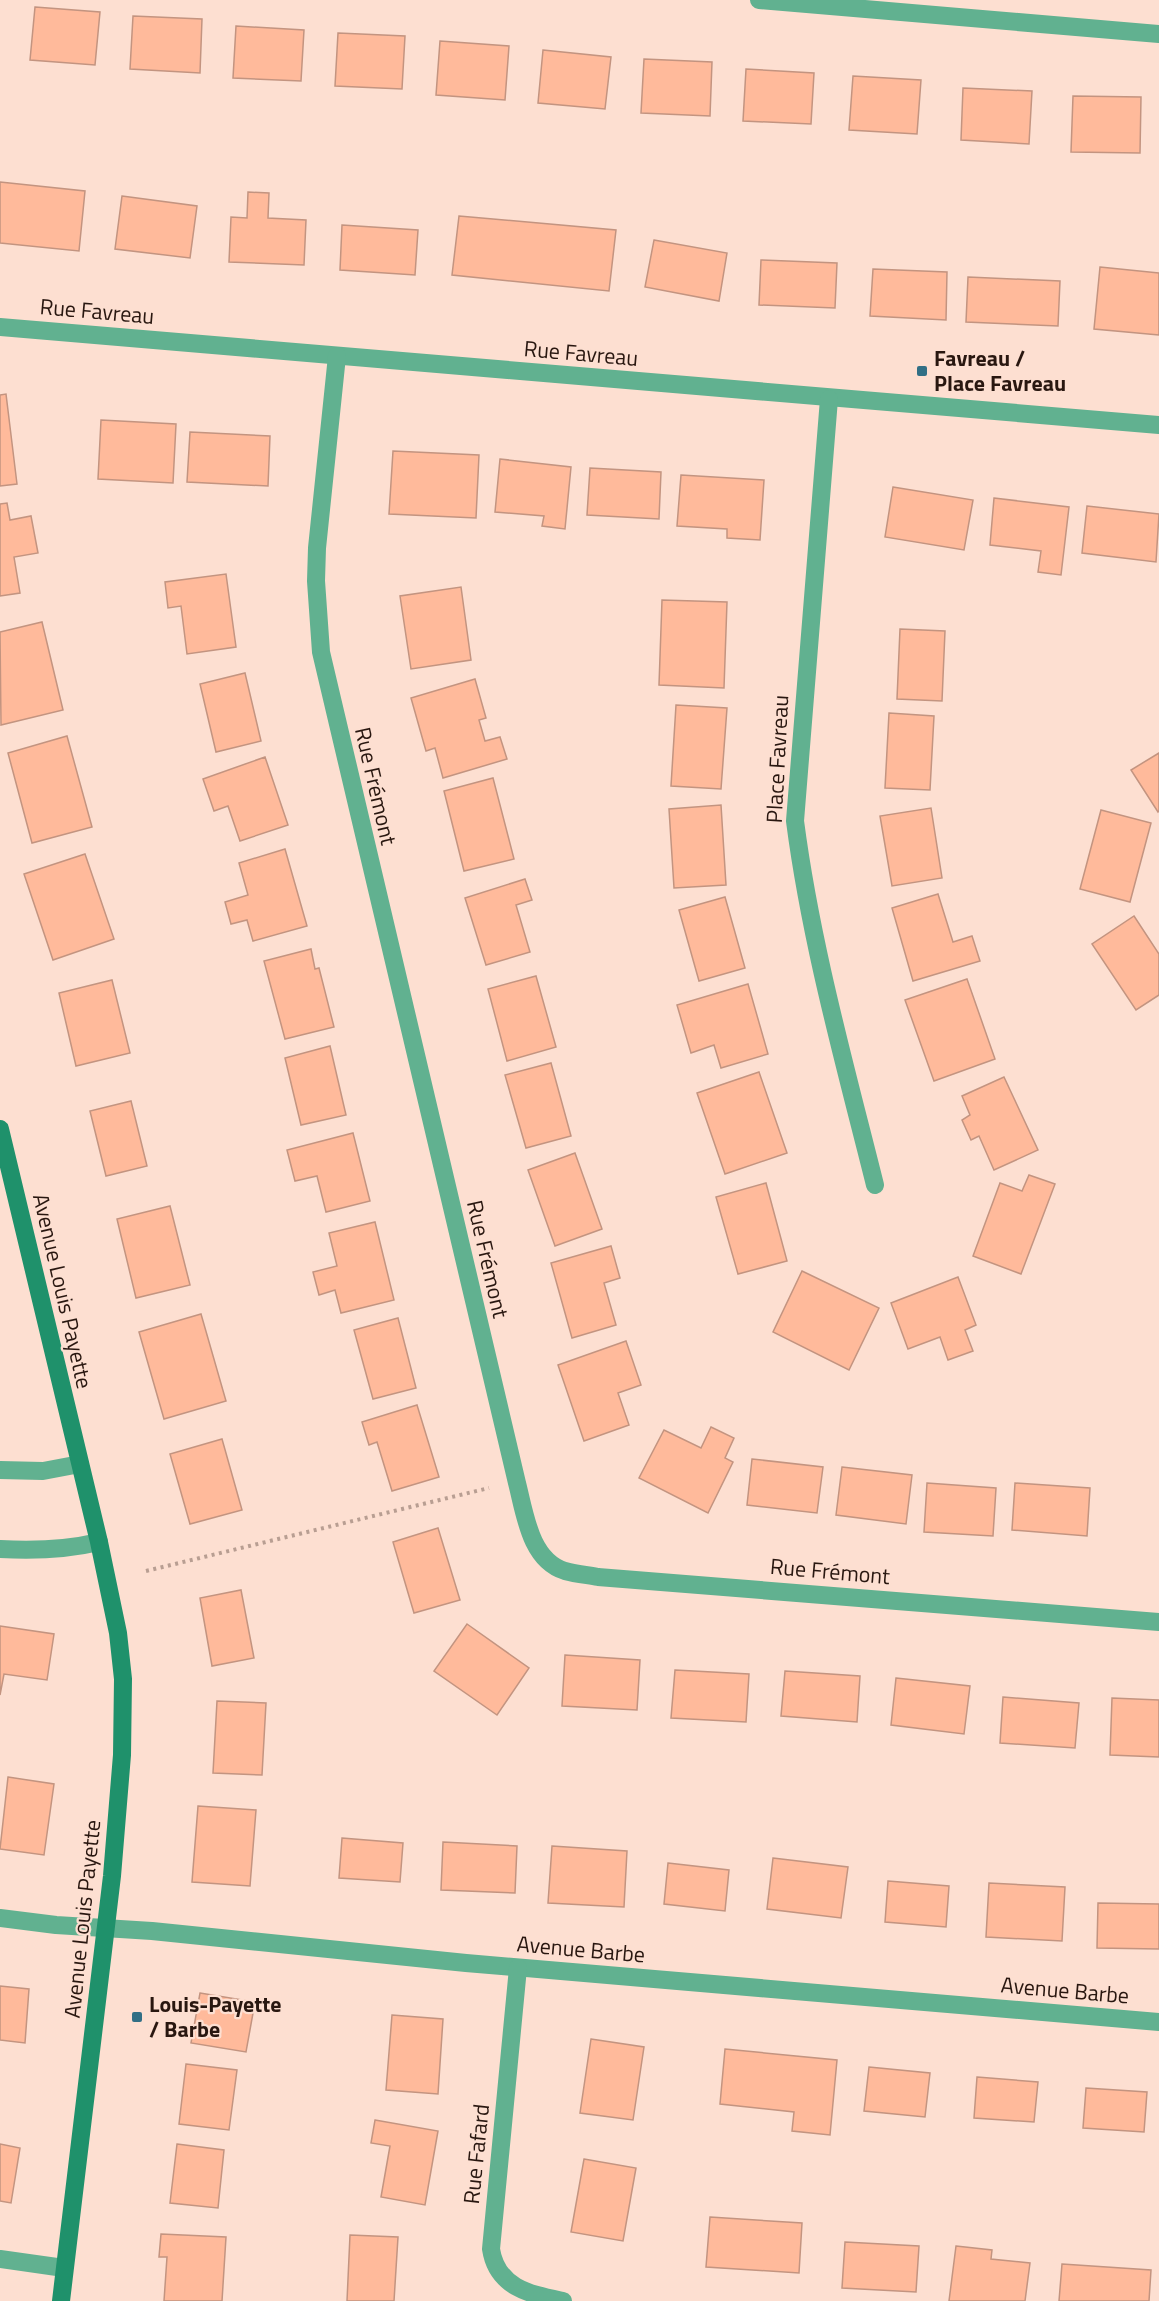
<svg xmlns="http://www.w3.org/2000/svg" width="1159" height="2301" font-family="'Titillium Web',sans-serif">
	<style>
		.building { fill: #ffba9b; stroke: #c39480; stroke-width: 1.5 }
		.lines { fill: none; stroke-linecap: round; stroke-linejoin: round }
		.path { stroke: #b89e92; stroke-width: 4; stroke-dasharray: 3 4.5; stroke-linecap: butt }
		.street { stroke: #61b190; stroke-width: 18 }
		.secondary { stroke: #1f916b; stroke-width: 18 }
		.poi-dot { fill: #316f85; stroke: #fddfd1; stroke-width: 2 }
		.labels { text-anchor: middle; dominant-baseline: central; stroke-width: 4.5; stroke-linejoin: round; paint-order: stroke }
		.street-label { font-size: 22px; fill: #291710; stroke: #fddfd1 }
		.poi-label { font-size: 22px; font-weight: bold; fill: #291710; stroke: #fddfd1; text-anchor: start }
	</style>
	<rect width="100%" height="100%" fill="#fddfd1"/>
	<g class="building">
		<polygon points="35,7 100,12 95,65 30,60"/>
		<polygon points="133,16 202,19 200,73 130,69"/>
		<polygon points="236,26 304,30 301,81 233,78"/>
		<polygon points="338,33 405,36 402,89 335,86"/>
		<polygon points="440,41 509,46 505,100 436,95"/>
		<polygon points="543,50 611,57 605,109 538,103"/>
		<polygon points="644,59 712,62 710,116 641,113"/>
		<polygon points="746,69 814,73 811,124 743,121"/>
		<polygon points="853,76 921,80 917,134 849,130"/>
		<polygon points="963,88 1032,91 1029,144 961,140"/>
		<polygon points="1073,96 1141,97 1140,153 1071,152"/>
		<polygon points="0,182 85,191 79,251 0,243"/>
		<polygon points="248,192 269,193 268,218 306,220 304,265 229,262 231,217 247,218"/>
		<polygon points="122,196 197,206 190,258 115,249"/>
		<polygon points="459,216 616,230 609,291 452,275"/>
		<polygon points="342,225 418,230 415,275 340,270"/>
		<polygon points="654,240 727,253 719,301 645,287"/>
		<polygon points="761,260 837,263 835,308 759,305"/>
		<polygon points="1100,267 1159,273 1159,335 1094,329"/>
		<polygon points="873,269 947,272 946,320 870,316"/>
		<polygon points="968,277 1060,281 1058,326 966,322"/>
		<polygon points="6,394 17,484 0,486 0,395"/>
		<polygon points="101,420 176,424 173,483 98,479"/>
		<polygon points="190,432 270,436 268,486 187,482"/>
		<polygon points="393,451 479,455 476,518 389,514"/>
		<polygon points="500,459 571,467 565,529 542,526 544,516 495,512"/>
		<polygon points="590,468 661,472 659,519 587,515"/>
		<polygon points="681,475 764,480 760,540 727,538 727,529 677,526"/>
		<polygon points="893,487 973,500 964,550 885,537"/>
		<polygon points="994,498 1069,507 1061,575 1038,572 1041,551 990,545"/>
		<polygon points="7,503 10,520 31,516 38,553 14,557 20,593 0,596 0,504"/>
		<polygon points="1087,506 1159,514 1156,562 1082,553"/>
		<polygon points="226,574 236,647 187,654 181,606 168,608 165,582"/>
		<polygon points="461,587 471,660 411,669 400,596"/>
		<polygon points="662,600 727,602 724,688 659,685"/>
		<polygon points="42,622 63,710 1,725 0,632"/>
		<polygon points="900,629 945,631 942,701 897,699"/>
		<polygon points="245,673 261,741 216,752 200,684"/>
		<polygon points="475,679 486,718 479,720 485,741 500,737 507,759 443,778 435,748 426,751 411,698"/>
		<polygon points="676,705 727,708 721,789 671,786"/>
		<polygon points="889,713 934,716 930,790 885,788"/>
		<polygon points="67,736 92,827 32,843 8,753"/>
		<polygon points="1159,753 1159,811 1158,812 1131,770"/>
		<polygon points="265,757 288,825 240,841 228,806 214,811 203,779"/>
		<polygon points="493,778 514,859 464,871 444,791"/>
		<polygon points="721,805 726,885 674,888 669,809"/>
		<polygon points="931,808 942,878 892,886 880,816"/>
		<polygon points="1101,810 1151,823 1130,902 1080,889"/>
		<polygon points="285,849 307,926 253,941 247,920 231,924 225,902 248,895 239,863"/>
		<polygon points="85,854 114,939 53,960 24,874"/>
		<polygon points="525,879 532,900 516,905 530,952 486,965 465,898"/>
		<polygon points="938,894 953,942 972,936 980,961 913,981 892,908"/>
		<polygon points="725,897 745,968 699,981 679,910"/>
		<polygon points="1134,916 1159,954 1159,995 1136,1010 1092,944"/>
		<polygon points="311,949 315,969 319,968 334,1027 285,1039 264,961"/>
		<polygon points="536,976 556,1047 507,1061 488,989"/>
		<polygon points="967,979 995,1059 934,1081 905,1000"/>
		<polygon points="112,980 130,1053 76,1066 59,993"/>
		<polygon points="748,984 768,1054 721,1068 714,1045 691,1053 677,1005"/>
		<polygon points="330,1046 346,1115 301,1125 285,1058"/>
		<polygon points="551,1063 571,1136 526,1148 505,1075"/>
		<polygon points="759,1072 787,1153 725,1174 697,1093"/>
		<polygon points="1004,1077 1038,1150 994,1170 979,1136 971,1140 962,1120 970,1115 962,1096"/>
		<polygon points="131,1101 147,1166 106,1176 90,1111"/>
		<polygon points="353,1133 370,1201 326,1212 317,1176 295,1181 287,1150"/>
		<polygon points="575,1153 602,1229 555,1246 528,1170"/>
		<polygon points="1029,1175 1055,1184 1021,1274 973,1256 1000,1183 1022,1191"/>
		<polygon points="766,1183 787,1261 738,1274 716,1197"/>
		<polygon points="170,1206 190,1285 136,1298 117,1219"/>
		<polygon points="375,1222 394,1300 341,1313 335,1290 319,1295 313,1272 337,1266 329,1233"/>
		<polygon points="611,1246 620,1278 604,1283 616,1325 572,1338 551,1263"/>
		<polygon points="802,1271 879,1308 849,1370 773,1332"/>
		<polygon points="958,1277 976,1325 965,1330 973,1351 948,1360 940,1337 908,1349 891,1303"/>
		<polygon points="201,1314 226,1401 164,1419 139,1332"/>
		<polygon points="398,1318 416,1388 373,1399 354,1330"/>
		<polygon points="626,1341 641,1385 618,1393 629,1425 584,1441 558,1365"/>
		<polygon points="417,1405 439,1477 392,1491 377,1442 369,1445 362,1422"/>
		<polygon points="711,1427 734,1438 725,1458 733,1462 708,1513 639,1478 664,1430 701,1448"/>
		<polygon points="222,1439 242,1510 190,1524 170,1454"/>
		<polygon points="752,1459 823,1467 817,1513 747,1505"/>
		<polygon points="842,1467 912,1475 906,1524 836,1515"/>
		<polygon points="927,1483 996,1488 993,1536 924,1532"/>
		<polygon points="1015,1483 1090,1488 1087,1536 1012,1530"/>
		<polygon points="438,1528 460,1600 414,1613 393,1542"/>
		<polygon points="241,1590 254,1658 212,1666 200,1598"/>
		<polygon points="467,1624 529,1668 497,1715 434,1671"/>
		<polygon points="0,1626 54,1634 47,1680 4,1674 0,1695"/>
		<polygon points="565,1655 640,1660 637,1710 562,1706"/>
		<polygon points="675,1670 749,1674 746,1722 671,1718"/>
		<polygon points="785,1671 860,1676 857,1722 781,1716"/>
		<polygon points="896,1678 970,1686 964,1734 891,1725"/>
		<polygon points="1003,1697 1079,1703 1075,1748 1000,1743"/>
		<polygon points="1112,1698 1159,1700 1159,1757 1110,1755"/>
		<polygon points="217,1701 266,1703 262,1775 213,1773"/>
		<polygon points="8,1777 54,1784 44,1855 0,1849"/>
		<polygon points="198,1806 256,1810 250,1886 192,1882"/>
		<polygon points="342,1838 403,1843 400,1882 339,1878"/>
		<polygon points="443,1842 517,1846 515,1893 441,1890"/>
		<polygon points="552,1846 627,1851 624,1907 548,1903"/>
		<polygon points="773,1858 848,1867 841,1918 767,1909"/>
		<polygon points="668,1863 729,1870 725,1911 664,1904"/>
		<polygon points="888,1881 949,1886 946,1927 885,1922"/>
		<polygon points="989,1883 1065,1887 1062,1941 986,1937"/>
		<polygon points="1098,1903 1159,1904 1159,1949 1097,1948"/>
		<polygon points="0,1986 29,1989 25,2043 0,2040"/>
		<polygon points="200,1993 255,2002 246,2052 191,2043"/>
		<polygon points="392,2015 443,2019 438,2094 386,2090"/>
		<polygon points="591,2039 644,2047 633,2120 580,2113"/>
		<polygon points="725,2049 837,2060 830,2135 792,2131 794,2112 720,2104"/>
		<polygon points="186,2064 237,2070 229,2130 179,2124"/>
		<polygon points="869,2067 930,2073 925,2117 864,2111"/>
		<polygon points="977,2077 1038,2082 1034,2122 974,2118"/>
		<polygon points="1086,2088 1147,2092 1144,2132 1083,2128"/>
		<polygon points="375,2120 438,2131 425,2205 381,2197 390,2146 371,2143"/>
		<polygon points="0,2144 20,2148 11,2203 0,2201"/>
		<polygon points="177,2144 224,2150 218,2208 170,2203"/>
		<polygon points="584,2159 636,2168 623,2241 571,2232"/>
		<polygon points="710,2217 802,2223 799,2273 706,2267"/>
		<polygon points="161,2234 226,2237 222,2301 164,2301 167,2257 159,2257"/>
		<polygon points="350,2235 398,2237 394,2301 347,2301"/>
		<polygon points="845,2242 919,2246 916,2292 842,2288"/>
		<polygon points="956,2246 992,2250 991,2259 1030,2263 1025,2301 949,2301"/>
		<polygon points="1062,2264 1151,2270 1149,2301 1059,2301"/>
	</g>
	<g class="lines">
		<polyline class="path" points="146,1571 489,1488"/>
		<g class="street">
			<polyline points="759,0 1159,34"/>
			<polyline points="0,327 1159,425"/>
			<path d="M337,356L317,548L316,581L321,652L517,1483C525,1514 530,1560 565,1571C576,1574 587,1575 598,1577L1159,1622"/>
			<path d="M829,399L795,821C811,944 845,1065 875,1185"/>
			<polyline points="0,1470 43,1471 80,1464"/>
			<path d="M0,1549C34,1551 65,1550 99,1542"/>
			<polyline points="0,1918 56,1925 152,1931 466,1963 1159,2022"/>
			<path d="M518,1968L491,2249C497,2288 530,2294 563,2301"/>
			<polyline points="0,2259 64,2268"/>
		</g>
		<polyline class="secondary" points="0,1129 99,1542 118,1633 123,1679 122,1755 112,1876 61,2301"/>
	</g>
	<g class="poi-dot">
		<rect x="916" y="365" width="12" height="12" rx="3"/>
		<rect x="131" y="2011" width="12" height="12" rx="3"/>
	</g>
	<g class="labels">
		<g class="street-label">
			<text transform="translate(97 311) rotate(5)">Rue Favreau</text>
			<text transform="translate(581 353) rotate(5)">Rue Favreau</text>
			<text transform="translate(777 759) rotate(-87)">Place Favreau</text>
			<text transform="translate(376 786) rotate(77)">Rue Frémont</text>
			<text transform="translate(488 1259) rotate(77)">Rue Frémont</text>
			<text transform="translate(63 1291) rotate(77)">Avenue Louis Payette</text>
			<text transform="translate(830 1571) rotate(5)">Rue Frémont</text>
			<text transform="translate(82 1919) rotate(-84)">Avenue Louis Payette</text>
			<text transform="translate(581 1949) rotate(5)">Avenue Barbe</text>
			<text transform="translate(1065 1990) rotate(5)">Avenue Barbe</text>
			<text transform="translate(476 2154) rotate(-84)">Rue Fafard</text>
		</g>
		<g class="poi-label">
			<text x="934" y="358">Favreau /<tspan x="934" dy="25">Place Favreau</tspan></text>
			<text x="149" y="2004">Louis-Payette<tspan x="149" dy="25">/ Barbe</tspan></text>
		</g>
	</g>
</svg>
